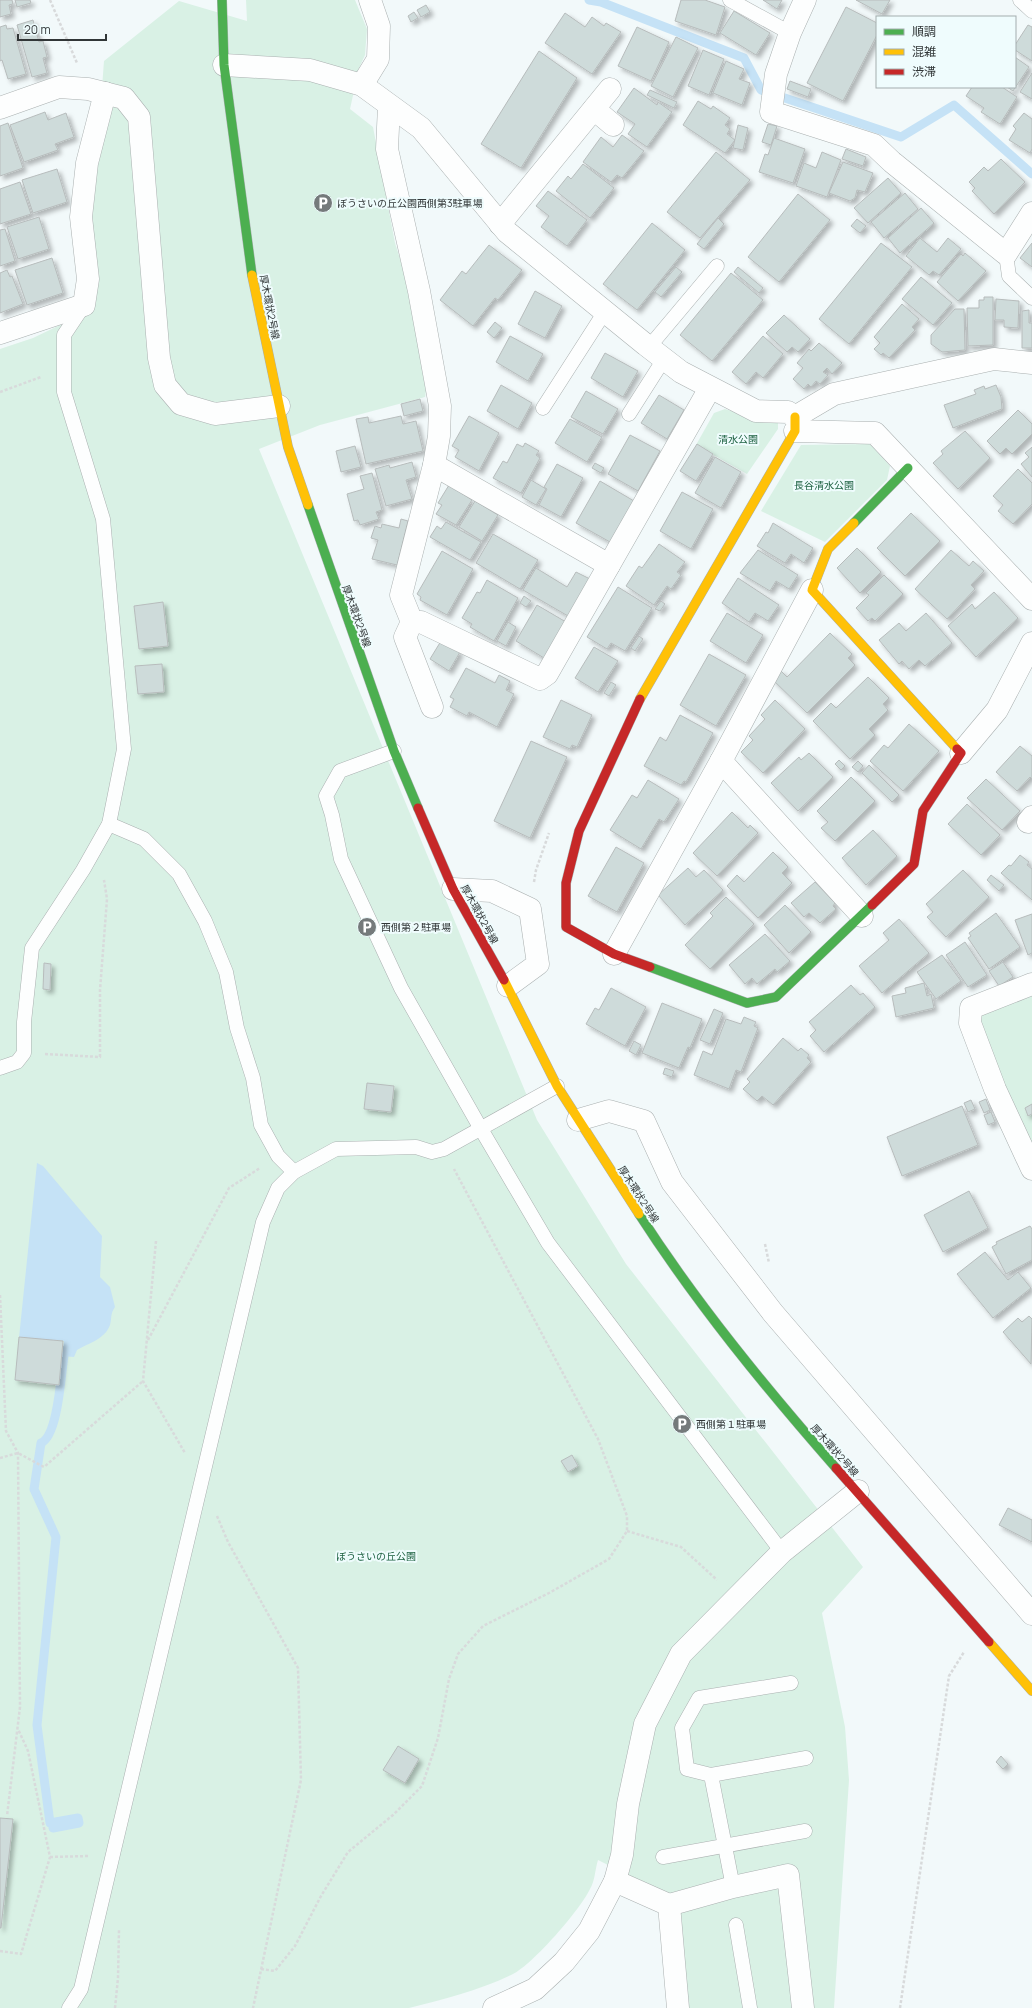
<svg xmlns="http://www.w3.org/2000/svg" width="1032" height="2008" font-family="Manrope,'Noto Sans JP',sans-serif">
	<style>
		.green { fill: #d9f1e5 }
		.water { fill: #c5e2f6 }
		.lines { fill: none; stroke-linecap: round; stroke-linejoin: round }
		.stream { stroke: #c5e2f6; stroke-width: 9 }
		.building { fill: #cedbda; stroke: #b7bcbc; filter: url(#shadow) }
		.lane-casing { stroke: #aab0b0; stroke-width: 15 }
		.street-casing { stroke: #aab0b0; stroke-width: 23 }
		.fast-casing { stroke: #aab0b0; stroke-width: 10 }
		.slow-casing { stroke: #aab0b0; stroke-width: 10 }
		.jam-casing { stroke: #aab0b0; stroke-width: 10 }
		.path { stroke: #d8dadb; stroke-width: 2.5; stroke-dasharray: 3 2; stroke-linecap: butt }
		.lane { stroke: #fdfefe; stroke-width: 14 }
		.street { stroke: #fdfefe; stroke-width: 22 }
		.fast { stroke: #4caf50; stroke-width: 9 }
		.slow { stroke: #ffc107; stroke-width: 9 }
		.jam { stroke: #c62828; stroke-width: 9 }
		.labels { text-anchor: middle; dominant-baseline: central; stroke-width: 4; stroke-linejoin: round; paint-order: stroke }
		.poi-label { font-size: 10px; fill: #313637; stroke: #effcfd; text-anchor: start }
		.street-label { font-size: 10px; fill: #313637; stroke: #effcfd }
		.park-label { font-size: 10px; fill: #1c6040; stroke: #effcfd }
	</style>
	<defs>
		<filter id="shadow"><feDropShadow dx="3.5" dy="3.5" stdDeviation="2" flood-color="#0004"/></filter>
	</defs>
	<rect width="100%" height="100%" fill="#f2f9fa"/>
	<g class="green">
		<path d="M246,0H355L367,29L365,55L359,68L350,109L373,127L395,243L410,290L427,385L425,397L320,425L259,449L537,1120L626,1264L863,1567L822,1613L845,1727L849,1780L834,2008H684L664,1893L598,1860C595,1869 595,1881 590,1889C580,1910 533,1964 513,1974C480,1990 444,1999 409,2008H0V349L33,338L83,314L88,220L99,128L104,61L179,1L247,21Z"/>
		<polygon points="725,409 757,419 778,420 778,429 747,474 696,445 714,413"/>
		<polygon points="870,444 890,466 887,480 825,542 761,511 801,445"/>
		<polygon points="1032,993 1032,1152 978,1022 982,1012"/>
	</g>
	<path class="water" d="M37,1163L43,1166L102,1236L100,1277L110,1287L115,1307C110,1314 112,1318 110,1325C105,1339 89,1343 77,1350L74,1357L62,1356L64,1341L19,1338Z"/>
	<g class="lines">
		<g class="stream">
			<polyline points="589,0 601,2 744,58 761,90 901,137 954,105 1032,174"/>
			<path d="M53,1828L79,1823L78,1818L50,1823L37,1725L56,1537L34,1489L41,1443C58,1436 61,1374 64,1356"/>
		</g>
	</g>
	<g class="building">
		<polygon points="0,0 12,0 13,4 9,5 11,14 0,17"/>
		<polygon points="15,0 30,0 31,3 17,7"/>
		<polygon points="681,0 705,0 725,7 716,35 675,21"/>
		<polygon points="763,0 782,0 777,9"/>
		<polygon points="856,0 890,0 882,14"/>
		<polygon points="426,5 430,12 421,17 417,10"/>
		<polygon points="846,7 877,23 877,35 843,101 807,83"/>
		<polygon points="734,11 770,33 756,55 720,33"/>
		<polygon points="414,12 418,18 411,22 408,16"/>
		<polygon points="565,13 585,27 592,17 604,26 606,23 621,32 592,74 545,43"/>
		<polygon points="33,20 39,42 43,41 47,57 43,58 47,73 32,77 17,25"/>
		<polygon points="6,25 7,29 13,28 26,74 8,79 2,60 0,61 0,27"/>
		<polygon points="1028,25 1032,27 1032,61 1015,50 1015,45"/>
		<polygon points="637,27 669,42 651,81 618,66"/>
		<polygon points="676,37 698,48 673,97 651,86"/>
		<polygon points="703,50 724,59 709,95 688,86"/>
		<polygon points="539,51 577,78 521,168 481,144"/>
		<polygon points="1015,57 1029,67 1013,91 1007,87 1015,87"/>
		<polygon points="726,61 744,69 739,79 750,83 742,105 713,93"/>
		<polygon points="1032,73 1032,99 1020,92"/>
		<polygon points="790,81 811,89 808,97 787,89"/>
		<polygon points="972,87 1002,87 1017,97 1000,124 981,112 984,108 966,96"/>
		<polygon points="634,88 657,105 658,102 672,112 647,147 628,134 635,124 617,112"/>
		<polygon points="650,90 677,102 674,108 647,95"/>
		<polygon points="698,101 711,109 713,106 730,118 725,125 730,129 727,134 735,140 725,153 683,125"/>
		<polygon points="45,112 48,120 66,113 74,137 55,144 58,150 24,162 10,125"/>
		<polygon points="1024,113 1032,119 1032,149 1030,153 1009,140 1016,129 1013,126"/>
		<polygon points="8,123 23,168 0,176 0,126"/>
		<polygon points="768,124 777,126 771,145 762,142"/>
		<polygon points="738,125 748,128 743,150 733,148"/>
		<polygon points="622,135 644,151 622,178 617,175 611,182 583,162 601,137 613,147"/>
		<polygon points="774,138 805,149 793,183 759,172 765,154 768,155"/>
		<polygon points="846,149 866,157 863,166 842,159"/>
		<polygon points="716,152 750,180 700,238 667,212"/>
		<polygon points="822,152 841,160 827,197 796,186 804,163 816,168"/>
		<polygon points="1001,159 1025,182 994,214 972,191 975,188 969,182 984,167 988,171"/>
		<polygon points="843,162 873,173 865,192 857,190 855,198 850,201 829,193"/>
		<polygon points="583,164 614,188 590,218 556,191 568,176 571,179"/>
		<polygon points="57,169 67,202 33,213 22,180"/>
		<polygon points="888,178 901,193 868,223 854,208"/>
		<polygon points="20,182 31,214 0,224 0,189"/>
		<polygon points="548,191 587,220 567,246 541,227 549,216 536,206"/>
		<polygon points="905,193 918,209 884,238 871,222"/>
		<polygon points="798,194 830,220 779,282 748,257"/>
		<polygon points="921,208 934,223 900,253 888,238"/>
		<polygon points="39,217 49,249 18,259 7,227"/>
		<polygon points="718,218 724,224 704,249 697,244"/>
		<polygon points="857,219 866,226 860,233 851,226"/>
		<polygon points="652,223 685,250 637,310 603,284"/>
		<polygon points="5,229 15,261 0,266 0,230"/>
		<polygon points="920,238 937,252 948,238 961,249 939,275 933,271 929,275 906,256"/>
		<polygon points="881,243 912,267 849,344 819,319"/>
		<polygon points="1032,243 1032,267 1020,258"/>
		<polygon points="489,245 522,270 498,300 495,298 473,326 440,300 462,271 466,274"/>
		<polygon points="965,253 986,271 958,301 937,282 961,254 963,256"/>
		<polygon points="52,258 63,293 27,305 15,270"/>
		<polygon points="676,267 682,272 661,297 655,292"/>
		<polygon points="738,267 763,288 759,293 734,272"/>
		<polygon points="7,270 10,277 12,276 23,304 0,313 0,273"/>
		<polygon points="731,273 763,300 712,361 680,335"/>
		<polygon points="921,277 952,303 933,325 902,299"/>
		<polygon points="535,291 562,306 545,338 518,324"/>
		<polygon points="984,297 993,297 993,345 968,346 967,308 979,308 979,300 984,300"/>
		<polygon points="996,299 1019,301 1018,328 1004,327 1004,320 995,320"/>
		<polygon points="902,304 919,319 912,327 915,330 889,358 883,353 881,355 874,349 880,343 874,337"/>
		<polygon points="955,309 964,309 965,350 942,352 931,344 931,335"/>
		<polygon points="1029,310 1029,323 1032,323 1032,348 1022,348 1022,311"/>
		<polygon points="784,315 810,339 798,352 792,347 787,352 766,333"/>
		<polygon points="495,322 502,328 494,338 487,332"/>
		<polygon points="510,336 543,354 528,381 496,362"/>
		<polygon points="763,336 783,354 763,378 756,372 746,384 732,372"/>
		<polygon points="819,343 842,363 832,374 827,368 823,372 828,375 820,384 816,381 811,387 808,384 804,389 793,379 803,368 797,363 809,349 811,351"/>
		<polygon points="605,353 638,371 623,397 591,378"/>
		<polygon points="501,385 532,403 518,429 487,411"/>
		<polygon points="996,385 1001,397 1002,409 953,428 944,405 976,394 974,390 984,386 985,389"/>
		<polygon points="586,391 618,409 603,434 571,417"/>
		<polygon points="659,395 684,410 667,439 641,423"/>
		<polygon points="420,399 423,411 404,416 401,404"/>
		<polygon points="1018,410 1032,424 1032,434 1012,454 1006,448 1000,454 987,441"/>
		<polygon points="401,416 403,424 416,421 423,451 366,464 356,419 368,417 369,423"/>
		<polygon points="469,416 499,433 479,471 455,457 459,450 452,446"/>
		<polygon points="570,419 602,437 587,462 555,443"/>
		<polygon points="965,431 990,458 958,489 933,463 943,454 941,451"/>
		<polygon points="630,435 660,451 638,491 608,474"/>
		<polygon points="525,443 539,451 536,455 540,458 521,493 493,478 503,461 507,463 517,444 523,447"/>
		<polygon points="697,444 713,454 696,481 680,471"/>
		<polygon points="355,446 361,467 341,472 336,451"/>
		<polygon points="1032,447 1032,477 1021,464 1029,457 1025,453"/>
		<polygon points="715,457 741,472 721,508 695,493"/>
		<polygon points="412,462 416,477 406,480 412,499 386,506 375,469 389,465 390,468"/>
		<polygon points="595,463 604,468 601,473 592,468"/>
		<polygon points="557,464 583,478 561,517 539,505 547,489 544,487"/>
		<polygon points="1018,469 1032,483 1032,504 1013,524 998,511 1003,505 993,496"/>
		<polygon points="372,473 382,510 376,512 379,519 360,525 358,520 354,521 347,494 364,489 360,476"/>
		<polygon points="531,480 546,489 536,505 522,497"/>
		<polygon points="600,481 634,501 610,542 576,523"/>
		<polygon points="449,485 472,500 456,525 436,514 442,505 438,503"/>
		<polygon points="682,492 713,509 691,549 660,531"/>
		<polygon points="475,501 498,515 482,541 459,527"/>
		<polygon points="911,513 940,541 905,576 877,548"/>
		<polygon points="401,519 408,521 397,565 372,559 378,540 371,538 375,526 381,528 382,524 399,528"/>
		<polygon points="446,522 481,542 470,560 430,537 437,526 441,529"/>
		<polygon points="773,523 813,548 804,563 791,554 785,563 757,546 766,532 768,533"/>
		<polygon points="493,534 538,560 520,589 476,563"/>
		<polygon points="659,544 685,562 677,572 681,575 671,589 667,586 654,605 626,586 639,566 642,568"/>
		<polygon points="857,548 881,572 860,593 837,568"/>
		<polygon points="758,550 798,575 789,589 776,581 770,591 740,573"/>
		<polygon points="951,550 969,566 973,561 984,571 971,585 975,589 947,619 915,589"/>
		<polygon points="442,551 473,569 447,615 420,600 421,597 417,594"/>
		<polygon points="536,568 567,587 576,572 590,579 568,616 523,590"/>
		<polygon points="884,575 903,594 875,621 872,618 868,621 856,608 869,595 866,593"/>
		<polygon points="738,578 779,605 768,621 755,613 749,622 722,603"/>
		<polygon points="487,580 518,598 494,641 470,627 472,624 462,618 477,592 480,593"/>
		<polygon points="618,587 652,608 625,651 611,643 607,649 587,637"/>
		<polygon points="994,592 1018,618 976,657 948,626 972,604 975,609"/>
		<polygon points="524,596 531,601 526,607 520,603"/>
		<polygon points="661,601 665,604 660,611 655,609"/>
		<polygon points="163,602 168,646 139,649 134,606"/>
		<polygon points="537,605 566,622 544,658 516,641"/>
		<polygon points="727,613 763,635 746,663 710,641"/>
		<polygon points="926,613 952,643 925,666 919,660 909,669 902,661 899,664 879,640 899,623 906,631"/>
		<polygon points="508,622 516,627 506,646 497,641"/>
		<polygon points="830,633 852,654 848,658 855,665 807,713 772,679 780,670 787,677"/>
		<polygon points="639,636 643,639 635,651 631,648"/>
		<polygon points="441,641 460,652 449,671 430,659"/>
		<polygon points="594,647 618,661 598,692 575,678"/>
		<polygon points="709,654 746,675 716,726 680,705"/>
		<polygon points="162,664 164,692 138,694 135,666"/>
		<polygon points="466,668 495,683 499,675 510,681 506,690 514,694 497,727 469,712 467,716 450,707 454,699 450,697"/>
		<polygon points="868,677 889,698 883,704 888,710 869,729 875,735 850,759 813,721 831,703 836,708"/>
		<polygon points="611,682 616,685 609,696 604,693"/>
		<polygon points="561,700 592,715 577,747 572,745 570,749 543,737"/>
		<polygon points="775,700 805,729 763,773 741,752 753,740 749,736 765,719 761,715"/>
		<polygon points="680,715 713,733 686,782 684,781 681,785 644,766 660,737 666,741"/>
		<polygon points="909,724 939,751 903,791 870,761 884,745 888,748"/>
		<polygon points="531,741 567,757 530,838 494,821"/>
		<polygon points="1020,746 1032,756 1032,779 1030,777 1017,791 996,772"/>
		<polygon points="809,753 833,777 798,811 771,783 799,757 801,760"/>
		<polygon points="839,760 845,766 841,770 835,764"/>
		<polygon points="858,761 863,766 858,772 852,767"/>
		<polygon points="869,765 899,795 892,802 862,773"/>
		<polygon points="851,777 875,801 835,841 821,828 828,822 817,811"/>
		<polygon points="986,779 1020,811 1002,830 967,798"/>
		<polygon points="648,780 679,799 664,822 659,819 641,849 610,830 632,795 637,798"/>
		<polygon points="967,804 1000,835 981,855 948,824"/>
		<polygon points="732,812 748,828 750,825 758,833 717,876 693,853"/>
		<polygon points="873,830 897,856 866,885 842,858"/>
		<polygon points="616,847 644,863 617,912 588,896"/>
		<polygon points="773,852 788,867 782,873 792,883 758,918 727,886 737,875 744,882"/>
		<polygon points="1020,855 1029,862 1027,865 1032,869 1032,900 1001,873 1009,865 1011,866"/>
		<polygon points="688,868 696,877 704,870 723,890 685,925 658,895"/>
		<polygon points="963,870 989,897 946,937 927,917 933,912 926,904"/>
		<polygon points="991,875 1004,885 999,891 987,880"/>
		<polygon points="815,882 835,903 833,906 836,909 820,923 809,913 804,917 791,903"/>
		<polygon points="726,897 754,924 710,969 685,945 713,916 710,913"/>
		<polygon points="785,905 811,932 789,953 764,925"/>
		<polygon points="996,913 1020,947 989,969 968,938 971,936 969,933"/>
		<polygon points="1032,914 1032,953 1028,955 1015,920"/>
		<polygon points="899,919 929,953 882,993 859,966 889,940 883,933"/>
		<polygon points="765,934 790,961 777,972 775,969 757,984 752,978 745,984 729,965"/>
		<polygon points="965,942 987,975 968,987 946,955"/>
		<polygon points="942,955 961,981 936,999 917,972"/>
		<polygon points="1003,962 1013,977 999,986 989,971"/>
		<polygon points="44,963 51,964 50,990 43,989"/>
		<polygon points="924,983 927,996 931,994 934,1008 896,1017 892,996 906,993 905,988"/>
		<polygon points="851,985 860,995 863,993 875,1007 824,1052 810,1036 816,1030 809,1022"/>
		<polygon points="611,988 646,1007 625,1046 586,1024 595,1008 599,1010"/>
		<polygon points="662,1003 702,1019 690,1048 688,1047 679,1068 642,1053"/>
		<polygon points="714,1009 723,1013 710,1044 700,1040"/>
		<polygon points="744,1017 756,1022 754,1026 758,1028 741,1072 736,1070 729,1089 694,1075 703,1051 712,1055 726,1019 741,1024"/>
		<polygon points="783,1038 798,1051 801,1048 809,1055 807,1058 811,1062 773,1105 762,1096 757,1101 743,1089 750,1082 747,1079"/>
		<polygon points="634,1041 641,1045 636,1055 629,1051"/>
		<polygon points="665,1068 674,1071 672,1077 663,1074"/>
		<polygon points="367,1083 394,1086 391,1112 364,1109"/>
		<polygon points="986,1099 990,1110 984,1113 979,1102"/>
		<polygon points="971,1100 975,1109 968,1112 964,1103"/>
		<polygon points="1032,1104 1032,1114 1028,1116 1025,1108"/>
		<polygon points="962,1106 978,1145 902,1176 887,1137"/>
		<polygon points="991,1112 995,1122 988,1125 984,1115"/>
		<polygon points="969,1191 988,1228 943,1252 924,1215"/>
		<polygon points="1030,1226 1032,1229 1032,1260 1006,1274 992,1247 997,1244 996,1242"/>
		<polygon points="985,1252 1008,1280 1018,1272 1031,1288 993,1318 957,1274"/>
		<polygon points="1029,1316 1032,1319 1031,1364 1003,1332 1018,1318 1022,1322"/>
		<polygon points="19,1337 63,1341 59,1385 15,1380"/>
		<polygon points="572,1455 578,1466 568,1472 561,1461"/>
		<polygon points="1008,1508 1032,1520 1032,1542 999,1525"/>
		<polygon points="398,1746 419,1759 405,1783 383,1770"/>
		<polygon points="1001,1756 1008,1764 1003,1769 996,1762"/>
		<polygon points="0,1818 13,1819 1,1928 0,1928"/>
	</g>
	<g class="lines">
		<g class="lane-casing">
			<g id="lane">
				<polyline points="730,0 790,33"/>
				<polyline points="1020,0 1032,11"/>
				<polyline points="1006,254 1009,276 1032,298"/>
				<polyline points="649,347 717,266"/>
				<polyline points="543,408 604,313"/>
				<polyline points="629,414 664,359"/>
				<polyline points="394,751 340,771 326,796 332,815 341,859 401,988 481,1129 548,1243 782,1552"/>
				<polyline points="109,824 144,839 179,874 205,921 226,972 237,1028 253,1078 261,1125 278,1156 294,1172"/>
				<polyline points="0,1068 17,1062 24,1053 24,1022 32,948 83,870 109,824 124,749 103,519 64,392 64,335 84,305"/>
				<polyline points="711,1775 806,1758"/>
				<polyline points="663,1857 805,1831"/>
				<polyline points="733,1887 711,1775 687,1769 682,1728 699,1698 791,1683"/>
				<polyline points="736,1925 750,2008"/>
				<polyline points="69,2008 81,1989 263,1222 278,1188 294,1172 336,1149 416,1147 432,1152 444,1149 557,1086"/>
			</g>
		</g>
		<g class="street-casing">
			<g id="street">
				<polyline points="805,0 790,33 776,74 771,112 874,145 892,162 1006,254 1032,213"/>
				<polyline points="224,65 310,70 362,85 421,128 507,232 646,345 681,372 756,411 788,412 795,417 834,394 994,359 1032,363"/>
				<polyline points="362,85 378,59 379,26 370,0"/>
				<polyline points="389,106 387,149 419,291 440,406 439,436 434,465 401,595 412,622 405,637 432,707"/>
				<polyline points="0,108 59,87 88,89 124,98 139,117 159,358 165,385 181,404 215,414 279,406"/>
				<polyline points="594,109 613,125"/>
				<polyline points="500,224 610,89"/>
				<polyline points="0,333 84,305 88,279 81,217 87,163 105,93"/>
				<polyline points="795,431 875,433 1032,599"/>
				<polyline points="434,465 609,565"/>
				<polyline points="412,622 421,622 540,679 547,674 710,388"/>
				<polyline points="961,753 997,710 1032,643"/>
				<polyline points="721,761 862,916"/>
				<polyline points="1028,822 1032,817"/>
				<polyline points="453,889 492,891 530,909 538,964 508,986"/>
				<polyline points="614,954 721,761 812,590"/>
				<polyline points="1032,984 971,1008 970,1023 995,1089 1032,1169"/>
				<polyline points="578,1120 609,1111 644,1121 672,1182 773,1313 1032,1614"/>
				<polyline points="615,1881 669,1905 678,2008"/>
				<polyline points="669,1905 733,1887 788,1875 803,2008"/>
				<polyline points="494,2008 535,1989 564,1962 589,1931 615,1881 622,1855 628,1804 645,1724 681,1654 782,1552 858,1491"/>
			</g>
		</g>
		<g class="fast-casing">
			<g id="fast">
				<polyline points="222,0 224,65 252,275"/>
				<polyline points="308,505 394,751 418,808"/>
				<polyline points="854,523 908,468"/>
				<polyline points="650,967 747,1003 776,997 872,905"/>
				<path d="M639,1214C697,1304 765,1387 836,1468"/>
			</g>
		</g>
		<g class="slow-casing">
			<g id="slow">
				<polyline points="252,275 288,447 308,505"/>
				<polyline points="854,523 828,549 812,590 957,749"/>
				<polyline points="640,699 795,431 795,417"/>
				<polyline points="504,980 557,1086 639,1214"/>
				<polyline points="989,1642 1032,1691"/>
			</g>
		</g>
		<g class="jam-casing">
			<g id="jam">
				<polyline points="640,699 579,831 566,883 566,927 614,954 650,967"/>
				<polyline points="418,808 453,889 504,980"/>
				<polyline points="872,905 914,864 923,811 961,753 957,749"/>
				<polyline points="836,1468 989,1642"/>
			</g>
		</g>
		<g class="path">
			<polyline points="50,0 77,63"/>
			<polyline points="0,392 41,377"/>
			<polyline points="534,882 536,870 549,833"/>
			<polyline points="45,1054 100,1057 100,990 107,899 104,880"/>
			<polyline points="156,1241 143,1381 185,1453"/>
			<polyline points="765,1244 769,1263"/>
			<polyline points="0,1295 6,1431 18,1453 20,1707 7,1816"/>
			<polyline points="148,1340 229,1188 260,1168"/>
			<polyline points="0,1458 18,1453 44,1467 143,1381"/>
			<polyline points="217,1516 228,1542 298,1668 301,1780 253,2008"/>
			<polyline points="627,1531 681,1547 717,1580"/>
			<polyline points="50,1857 89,1856"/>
			<polyline points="0,1951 21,1954 50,1857 28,1751 18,1729"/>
			<polyline points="261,1969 275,1971 295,1946 321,1896 348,1852 393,1815 422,1786 438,1738 449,1679 458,1654 483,1626 549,1593 609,1559 627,1531 627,1516 598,1439 454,1169"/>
			<polyline points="115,2008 118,1978 119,1930"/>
			<polyline points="900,2008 949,1676 964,1652"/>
		</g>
		<use href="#lane" class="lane"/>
		<use href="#street" class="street"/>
		<use href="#fast" class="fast"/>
		<use href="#slow" class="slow"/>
		<use href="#jam" class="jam"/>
	</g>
	<defs>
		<g id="parking-disc" transform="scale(1)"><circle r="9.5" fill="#757a7b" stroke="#effcfd"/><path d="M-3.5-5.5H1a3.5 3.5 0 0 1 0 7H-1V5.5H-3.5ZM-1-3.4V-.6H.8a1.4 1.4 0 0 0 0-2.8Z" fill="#fff"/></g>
	</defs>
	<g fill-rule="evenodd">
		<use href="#parking-disc" x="323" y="203"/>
		<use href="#parking-disc" x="367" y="927"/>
		<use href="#parking-disc" x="682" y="1424"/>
	</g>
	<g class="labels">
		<g class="poi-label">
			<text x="337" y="203">ぼうさいの丘公園西側第3駐車場</text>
			<text x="381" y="927">西側第２駐車場</text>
			<text x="696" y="1424">西側第１駐車場</text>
		</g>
		<g class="street-label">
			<text transform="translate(270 307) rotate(79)">厚木環状2号線</text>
			<text transform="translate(357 616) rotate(70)">厚木環状2号線</text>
			<text transform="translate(480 914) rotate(61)">厚木環状2号線</text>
			<text transform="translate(639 1194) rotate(57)">厚木環状2号線</text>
			<text transform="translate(835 1450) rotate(48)">厚木環状2号線</text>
		</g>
		<g class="park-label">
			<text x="738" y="439">清水公園</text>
			<text x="824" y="485">長谷清水公園</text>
			<text x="376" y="1556">ぼうさいの丘公園</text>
		</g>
	</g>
	<rect x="876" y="16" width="140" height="72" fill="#effcfd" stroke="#a3adae"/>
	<rect x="884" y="29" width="20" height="6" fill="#4caf50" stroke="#a3adae"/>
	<text x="912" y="36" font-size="12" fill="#313637">順調</text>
	<rect x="884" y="49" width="20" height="6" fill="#ffc107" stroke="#a3adae"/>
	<text x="912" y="56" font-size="12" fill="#313637">混雑</text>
	<rect x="884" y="69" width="20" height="6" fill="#c62828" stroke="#a3adae"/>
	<text x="912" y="76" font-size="12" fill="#313637">渋滞</text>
	<path d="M18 34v6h88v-6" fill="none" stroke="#313637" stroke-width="2"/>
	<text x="24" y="34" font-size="12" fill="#313637" stroke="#effcfd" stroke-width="3" paint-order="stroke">20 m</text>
</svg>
